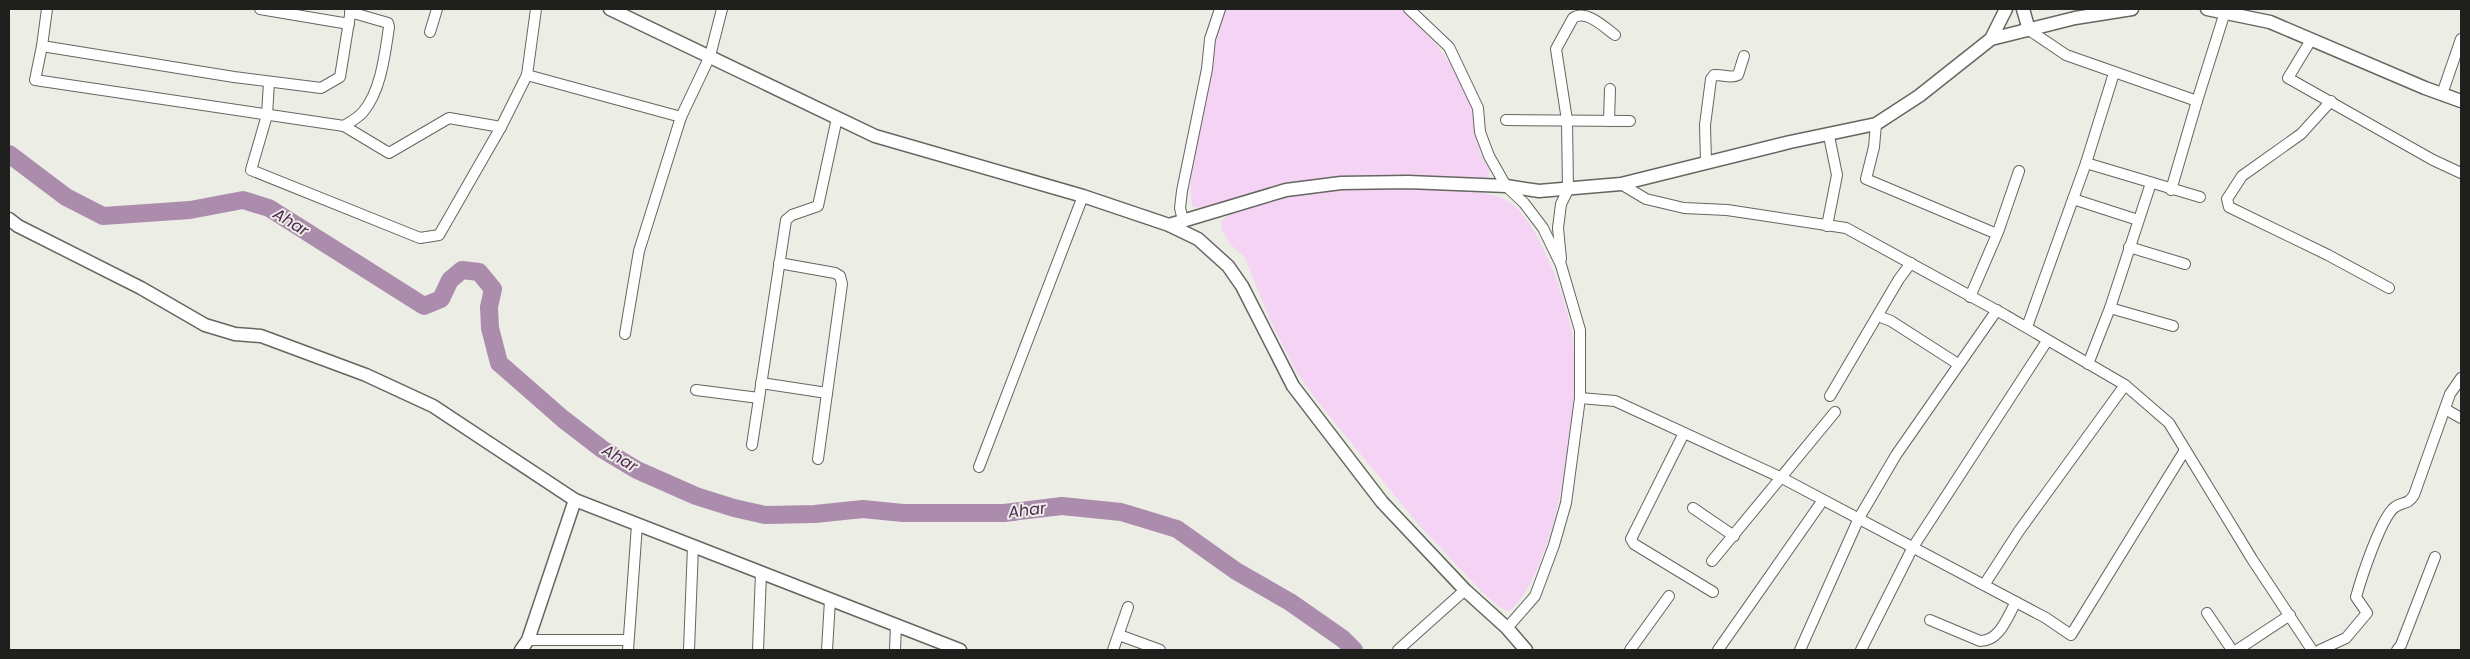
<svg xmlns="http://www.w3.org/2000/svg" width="2470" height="659" font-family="Poppins,sans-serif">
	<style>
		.green { fill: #f4d3f5 }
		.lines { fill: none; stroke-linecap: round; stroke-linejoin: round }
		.river { stroke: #ac8cad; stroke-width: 18 }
		.minor-casing { stroke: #64665f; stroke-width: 12 }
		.tertiary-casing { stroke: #64665f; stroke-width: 15 }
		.minor { stroke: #fff; stroke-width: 10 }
		.tertiary { stroke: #fff; stroke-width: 12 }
		.labels { text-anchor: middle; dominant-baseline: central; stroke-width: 4; stroke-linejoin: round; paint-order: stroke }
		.water-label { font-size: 16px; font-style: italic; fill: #532855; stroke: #eceee6 }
	</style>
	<rect width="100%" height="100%" fill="#eceee6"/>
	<g class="green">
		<path d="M1224,9H1402L1435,43L1459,76L1475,116L1480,154L1490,170L1487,179L1480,182C1412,178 1335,171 1270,188C1252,192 1206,210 1193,207C1184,187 1207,69 1213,41C1216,30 1221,20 1224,9Z"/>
		<path d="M1344,189C1379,189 1479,184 1506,200C1539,218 1568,304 1573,340C1582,401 1558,570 1509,611L1501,608L1481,591L1419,525L1317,401L1294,368L1270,320L1245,258L1231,245L1222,230L1221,221C1245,196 1311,192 1344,189Z"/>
	</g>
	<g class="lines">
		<polyline class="river" points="9,154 66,197 103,216 190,210 243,200 269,208 424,306 441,299 450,280 462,270 479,272 493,289 489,307 490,328 499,363 563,419 602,449 637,470 696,496 734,508 765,515 815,514 863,509 903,513 1004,513 1062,506 1121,512 1177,529 1236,571 1290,602 1343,639 1354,650"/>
		<g class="minor-casing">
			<g id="minor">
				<polyline points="47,9 42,46 234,77 321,88 340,77 351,9"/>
				<polyline points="260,9 349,24"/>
				<polyline points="536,9 527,75 681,117 710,56 722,9"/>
				<polyline points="1409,9 1449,47 1478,108 1480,132 1489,156 1506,186 1524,203 1543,228 1561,265 1580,330 1580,398 1566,503 1554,545 1535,596 1507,628"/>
				<polyline points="2029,30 2066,55 2197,101 2225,12"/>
				<polyline points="430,32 437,9"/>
				<polyline points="2311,40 2288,78 2433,160 2461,173"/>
				<polyline points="42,46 35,80 344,126 389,153 449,118 501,127 527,75"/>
				<polyline points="269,82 267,115 251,170 420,238 439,235 501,127"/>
				<polyline points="2442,94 2461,39"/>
				<polyline points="2331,101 2301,134 2242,176 2227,199 2229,207 2328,255 2389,288"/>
				<polyline points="1506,120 1630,121"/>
				<polyline points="1609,121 1610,89"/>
				<polyline points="1876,124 1874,147 1866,179 1997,234"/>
				<path d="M344,126C350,122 358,118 363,112C381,91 385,54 389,27L388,23L350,12"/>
				<path d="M1706,162L1705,125L1711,79L1714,75C1722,74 1731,79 1738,75L1744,56"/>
				<polyline points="2086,163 2200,197"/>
				<polyline points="1621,184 1646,199 1684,208 1727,210 1846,228 2005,315 2125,385 2169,423 2252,559 2312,650"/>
				<polyline points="2171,190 2197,101"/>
				<polyline points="2073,199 2138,220"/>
				<polyline points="1183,220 1180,208 1182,191 1207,69 1210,39 1220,9"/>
				<polyline points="1827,226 1837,175 1829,136"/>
				<polyline points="2129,247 2185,264"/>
				<path d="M1561,259L1558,228L1561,204L1568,190L1567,120L1556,49L1573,18C1586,9 1604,27 1615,35"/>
				<polyline points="779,263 835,273 840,276 842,284 818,459"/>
				<polyline points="1970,297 1998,232 2019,171"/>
				<polyline points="2110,308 2173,326"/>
				<polyline points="1878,316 1891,321 1958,364"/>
				<polyline points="2027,327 2086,163 2114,73"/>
				<polyline points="625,334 639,251 681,117"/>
				<polyline points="2088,364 2110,308 2151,183"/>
				<polyline points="761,383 827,393"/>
				<polyline points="696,390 759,398"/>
				<polyline points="1830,396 1899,279 1911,263"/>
				<polyline points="1580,398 1615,401 1782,478 2046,618 2071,635 2185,450"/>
				<polyline points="2445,409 2461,418"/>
				<polyline points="1684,433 1631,539 1634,544 1713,592"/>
				<polyline points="752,445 786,220 792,215 818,206 837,118"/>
				<polyline points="979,467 1083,196"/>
				<polyline points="1693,508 1734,536"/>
				<polyline points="1712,561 1835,412"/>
				<polyline points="1984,585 2019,531 2125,385"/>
				<polyline points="2207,613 2232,650"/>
				<path d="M1930,620L1980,641C2000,641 2007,617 2016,602"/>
				<polyline points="1119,635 1160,650"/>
				<polyline points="528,640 628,640"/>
				<polyline points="628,650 637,525"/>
				<polyline points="689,650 693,546"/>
				<polyline points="758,650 761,573"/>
				<polyline points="827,650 830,600"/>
				<polyline points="895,650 896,625"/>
				<polyline points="1113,650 1128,607"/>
				<polyline points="1398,650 1465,590"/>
				<polyline points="1630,650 1669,596"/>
				<polyline points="1718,650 1823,500"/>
				<polyline points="1800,650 1859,518 1896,455 1997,310"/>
				<polyline points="1861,650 1913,547 2047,341"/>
				<polyline points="2237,650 2290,615"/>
				<path d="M2320,650L2346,638L2367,613L2356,597C2361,579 2381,517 2395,507C2403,501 2407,506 2414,495L2450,394L2461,378"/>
				<polyline points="2397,650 2401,645 2435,557"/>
			</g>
		</g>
		<g class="tertiary-casing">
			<g id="tertiary">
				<polyline points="610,9 875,136 1083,196 1169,225 1198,239 1228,266 1242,286 1293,386 1382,502 1465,590 1507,628 1526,650"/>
				<polyline points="2023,9 2029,30"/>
				<polyline points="2207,9 2270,22 2425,88 2461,101"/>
				<polyline points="1991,39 2006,9"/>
				<polyline points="9,219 18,226 141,288 205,325 235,334 261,336 366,375 433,406 575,500"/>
				<polyline points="1169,225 1286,190 1341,183 1408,182 1506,186 1539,191 1621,184 1790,142 1876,124 1919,96 1991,39 2075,18 2132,9"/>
				<polyline points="521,650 528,640 575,500 960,650"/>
			</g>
		</g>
		<use href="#minor" class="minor"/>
		<use href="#tertiary" class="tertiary"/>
	</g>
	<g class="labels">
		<g class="water-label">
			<text transform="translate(291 222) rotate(32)">Ahar</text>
			<text transform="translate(620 458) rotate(31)">Ahar</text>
			<text transform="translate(1027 510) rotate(-7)">Ahar</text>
		</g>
	</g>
	<rect width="2470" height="659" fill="none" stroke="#1f201d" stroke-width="20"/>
</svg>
